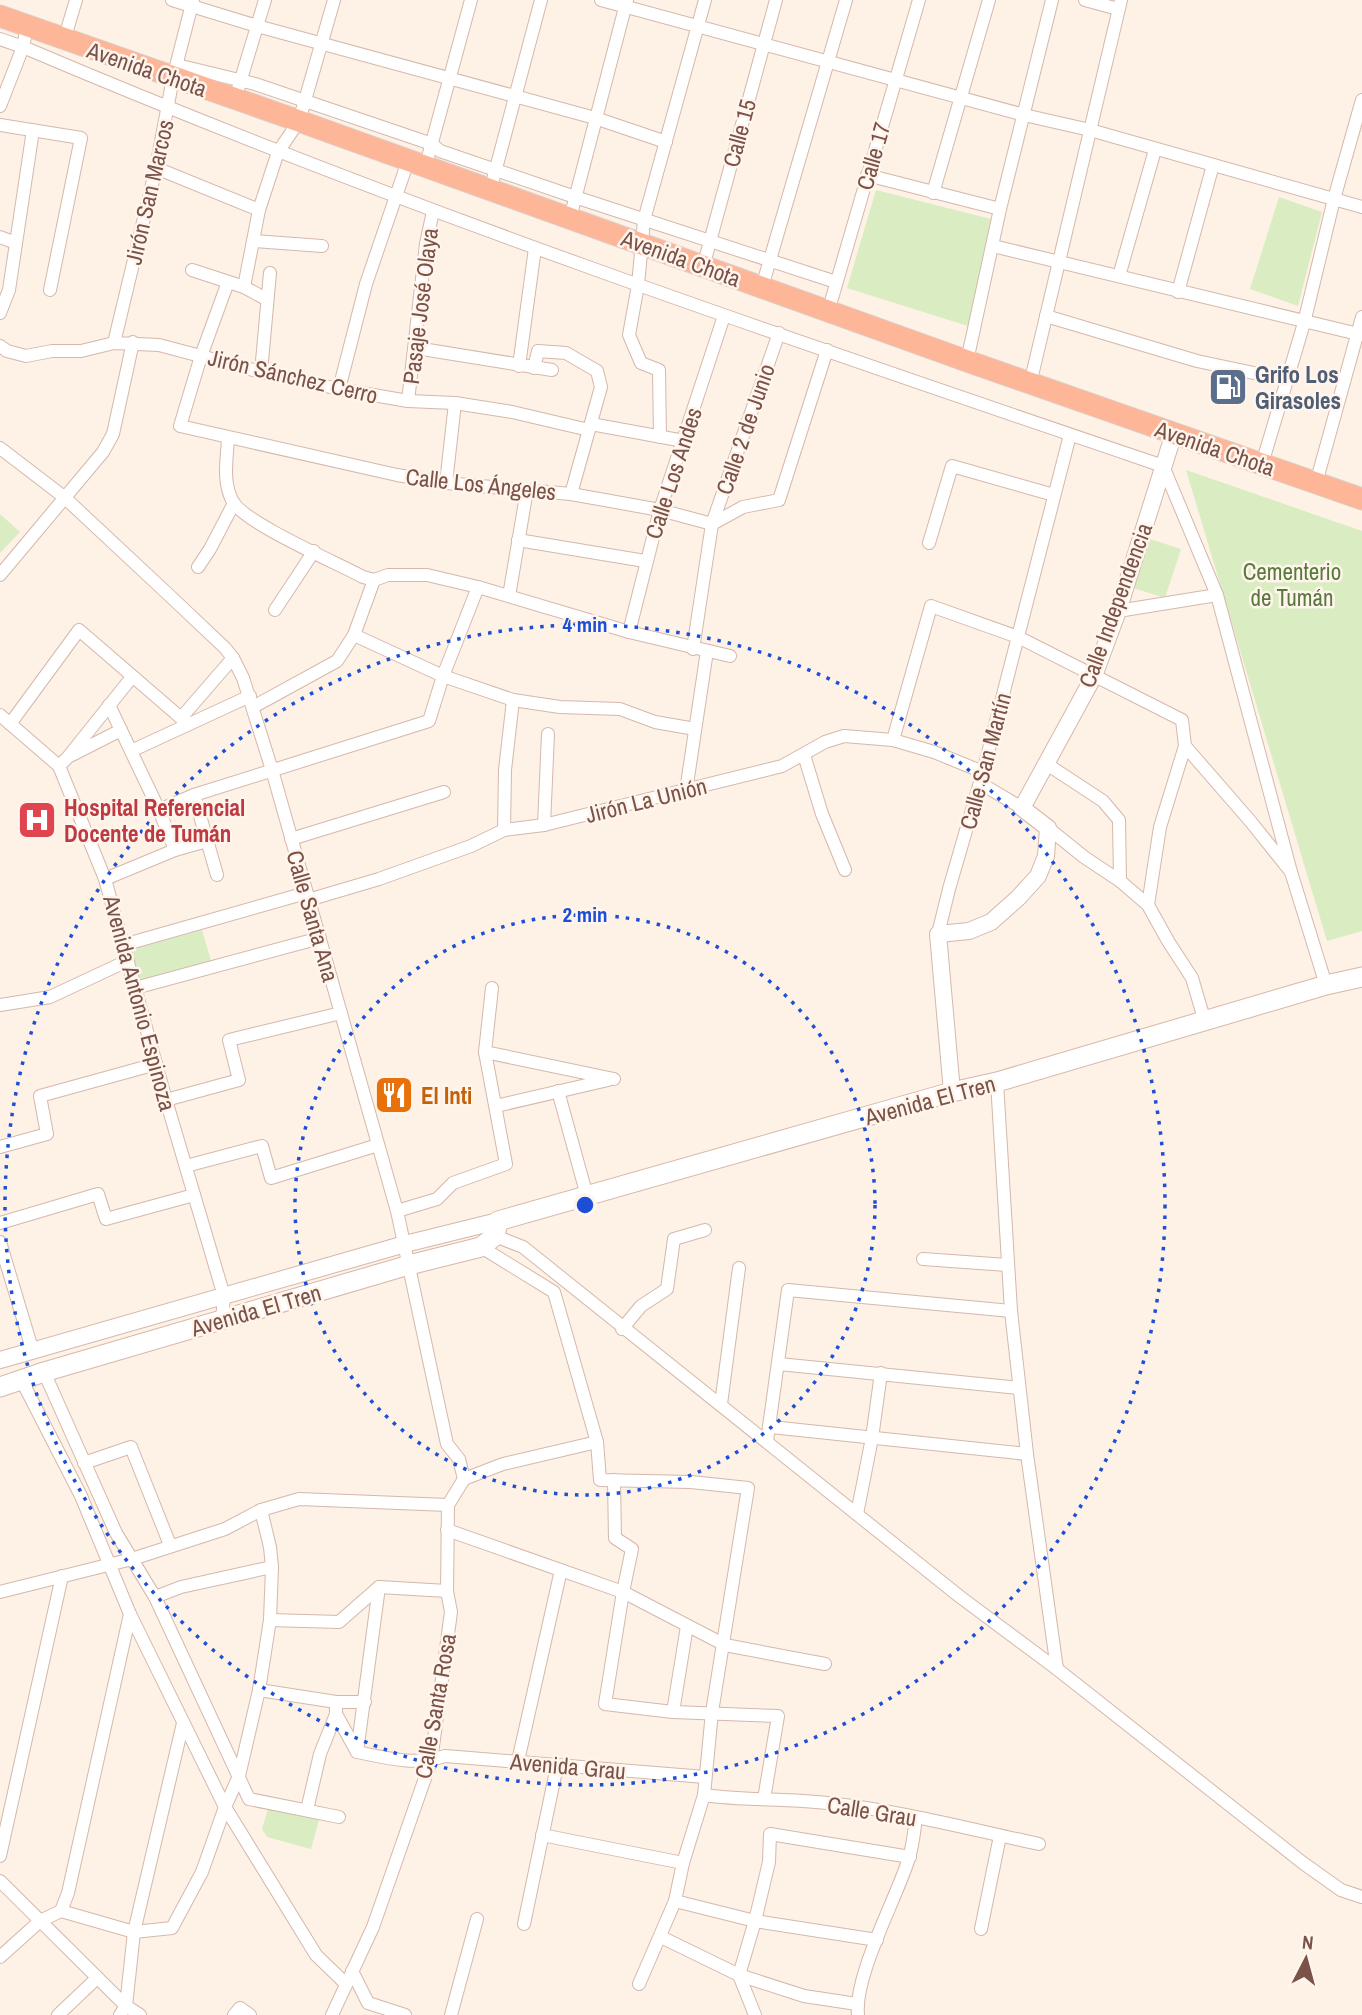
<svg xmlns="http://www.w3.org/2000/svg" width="1362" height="2015" font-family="'Archivo Narrow',sans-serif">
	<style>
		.green { fill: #daedc2 }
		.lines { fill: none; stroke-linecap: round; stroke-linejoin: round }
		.minor-casing { stroke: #d4b8ac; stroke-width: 14 }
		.tertiary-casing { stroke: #d4b8ac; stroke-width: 18 }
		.secondary-casing { stroke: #d7b7a9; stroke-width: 21 }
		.trunk-casing { stroke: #dacfcb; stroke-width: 23 }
		.minor { stroke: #fff; stroke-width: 12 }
		.tertiary { stroke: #fff; stroke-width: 16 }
		.secondary { stroke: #fff; stroke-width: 19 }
		.trunk { stroke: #feb699; stroke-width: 21 }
		.ring { fill: none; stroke: #1d4ed8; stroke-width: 3.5; stroke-dasharray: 3.5 7 }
		.labels { text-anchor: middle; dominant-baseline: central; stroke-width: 5; stroke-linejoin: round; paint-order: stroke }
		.street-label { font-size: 23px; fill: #7a5247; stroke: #fff5ed }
		.service-label { font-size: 23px; font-weight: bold; fill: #4e5e75; stroke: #fff5ed; text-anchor: start }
		.park-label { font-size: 23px; fill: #587a3c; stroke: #fff5ed }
		.health-label { font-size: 23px; font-weight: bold; fill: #be3a42; stroke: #fff5ed; text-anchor: start }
		.food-label { font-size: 23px; font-weight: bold; fill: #c56008; stroke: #fff5ed; text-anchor: start }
		.centre { fill: #1d4ed8; stroke: #fff5ed; stroke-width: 3.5 }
		.ring-label { font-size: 21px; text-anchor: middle; font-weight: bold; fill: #1d4ed8; stroke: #fff5ed; stroke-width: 5; stroke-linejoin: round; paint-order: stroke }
	</style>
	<rect width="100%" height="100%" fill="#fef1e5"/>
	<g class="green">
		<polygon points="876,190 991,219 968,326 847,288"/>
		<polygon points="1279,197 1322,212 1298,306 1250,289"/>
		<polygon points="1186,470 1362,531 1362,931 1327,941"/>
		<polygon points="0,514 20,532 0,553"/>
		<polygon points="1150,539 1181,549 1165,598 1133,588"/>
		<polygon points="202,930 211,961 138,982 130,950"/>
		<polygon points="269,1806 319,1820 311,1849 267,1837 262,1829"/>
	</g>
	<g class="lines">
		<g class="minor-casing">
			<g id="minor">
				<polyline points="172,0 257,26 595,118 666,142"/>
				<polyline points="601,0 1024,115 1090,130 1362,207"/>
				<polyline points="1085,0 1118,9"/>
				<path d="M0,39L23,47C396,206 780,336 1163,466L1217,595L1291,872"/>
				<polyline points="64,40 76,0"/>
				<polyline points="177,65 255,84 432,144 440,151 575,197 836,282"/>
				<polyline points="238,89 265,0"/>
				<polyline points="0,106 23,47 27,27"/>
				<polyline points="0,125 81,138 50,290"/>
				<polyline points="156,168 259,210"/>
				<polyline points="425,168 471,0"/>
				<polyline points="867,175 1000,209"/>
				<polyline points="490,191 541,0"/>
				<polyline points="933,193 989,0"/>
				<polyline points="570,218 627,0"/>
				<polyline points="0,237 16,243"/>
				<polyline points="253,241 322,246"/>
				<polyline points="993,246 1362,335"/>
				<polyline points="703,267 776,0"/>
				<polyline points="192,270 244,287 266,299"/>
				<polyline points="1119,276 1155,150"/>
				<polyline points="228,282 201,356 180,426 397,475 446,483 571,494 660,510 712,524 743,507 779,500 827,350"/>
				<polyline points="244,287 259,210 278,152 299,121 334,0"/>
				<polyline points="762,287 846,0"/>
				<polyline points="1178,292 1213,165"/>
				<polyline points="828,312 919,0"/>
				<polyline points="0,313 9,290 33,130"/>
				<polyline points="1046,316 1197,361 1287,380"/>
				<polyline points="114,343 156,168 173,78 193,0"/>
				<polyline points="0,346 7,351 26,356 52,351 81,351 114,343 159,345 261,372 339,389 408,401 455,403 512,412 589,430"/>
				<polyline points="416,348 552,370"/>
				<polyline points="967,361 1000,209 1052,0"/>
				<polyline points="519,366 535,248"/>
				<polyline points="534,368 538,351 566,353 597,371 601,387 571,494"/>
				<polyline points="261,372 270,273"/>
				<polyline points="1030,384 1121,0"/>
				<polyline points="339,389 366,284 408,161"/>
				<polyline points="408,401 426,244 433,211"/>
				<polyline points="591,424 684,441"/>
				<polyline points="660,437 659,370 641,363 629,335 638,285 644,220 705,0"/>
				<path d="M228,438C227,460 222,482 233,502C245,523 337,563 363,577L374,580"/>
				<polyline points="0,448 64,497 170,596 225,648 233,658 243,678 272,770 397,1211 447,1444 459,1459 464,1479"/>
				<polyline points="1262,464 1304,323 1334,199 1362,100"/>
				<polyline points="446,483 455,403"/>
				<polyline points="1316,483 1362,317"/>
				<polyline points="518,540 645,561"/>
				<polyline points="929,543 952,466 1054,495"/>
				<polyline points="198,567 210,549 234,503"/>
				<polyline points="0,575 103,452 113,434 133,342"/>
				<polyline points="374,580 388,575 427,575 478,587 629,632 730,656"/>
				<polyline points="509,596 527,490"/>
				<polyline points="275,610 314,551"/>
				<polyline points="1118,611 1217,595"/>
				<polyline points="629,632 660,510 724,316"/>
				<polyline points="354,635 443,676 513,700 560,707 620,709 655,722 695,729"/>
				<polyline points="693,649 712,524 779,333"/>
				<polyline points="109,705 159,810 175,850"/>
				<polyline points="253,707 337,661 354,635 374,580"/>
				<polyline points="0,715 59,766 105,879 166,1100 224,1296 222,1320"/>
				<polyline points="181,718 233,658"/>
				<polyline points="10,724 79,630 188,724"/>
				<polyline points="893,740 931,606 1018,637 1182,720 1185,746 1251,822 1291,872 1326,985"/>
				<polyline points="131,751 250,696"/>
				<polyline points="72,755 121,730"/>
				<polyline points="804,755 822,814 845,870"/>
				<polyline points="1045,763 1103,801 1119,820 1120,881"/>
				<polyline points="59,766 68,757 132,677"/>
				<polyline points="980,783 1022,808"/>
				<polyline points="686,791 707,651"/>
				<polyline points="194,795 217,875"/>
				<polyline points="159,810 194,795 429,721 443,676 478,587"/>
				<polyline points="544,825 548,734"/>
				<polyline points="1048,828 1084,857 1120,881 1148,905 1168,941 1192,978 1205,1022"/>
				<polyline points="504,830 505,770 513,700"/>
				<polyline points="291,839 444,792"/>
				<polyline points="105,879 175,850 207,841"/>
				<polyline points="308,900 379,879 471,846 504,830 544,825 782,766 825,742 844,736 893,740 934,752 983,772"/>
				<polyline points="1148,905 1160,827 1185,746"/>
				<polyline points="938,934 949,889 983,772 1070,435"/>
				<polyline points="123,945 306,893"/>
				<polyline points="135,988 320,938"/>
				<polyline points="0,1005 50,997 127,961"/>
				<polyline points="485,1052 614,1079"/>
				<polyline points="997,1082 1011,1311 1027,1454 1057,1669"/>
				<polyline points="558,1091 587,1196"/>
				<polyline points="166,1100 239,1080 229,1040 341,1013"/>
				<polyline points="496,1106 608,1080"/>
				<polyline points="0,1147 47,1134 40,1096 156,1064"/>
				<polyline points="186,1166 262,1146 271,1178 378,1145"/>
				<polyline points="397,1211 437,1199 453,1183 506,1164 485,1052 492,988"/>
				<polyline points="0,1223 98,1194 106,1219 194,1195"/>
				<polyline points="495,1236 523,1247 959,1596 1057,1669 1303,1863 1341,1890 1362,1897"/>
				<polyline points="0,1242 33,1352"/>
				<polyline points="481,1247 554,1292 597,1442 600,1480 691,1482 748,1488 712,1712 704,1795 683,1863 675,1901 639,1984"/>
				<polyline points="923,1259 1007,1265"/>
				<polyline points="622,1329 641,1306 667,1289 674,1239 705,1230"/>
				<polyline points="779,1364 1019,1388"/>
				<polyline points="44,1372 116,1533 155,1597 249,1799 339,1817"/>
				<polyline points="22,1381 81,1496 130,1614 225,1807 316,1955 346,1984"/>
				<polyline points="721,1404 739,1268"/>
				<polyline points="771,1427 1027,1454"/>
				<polyline points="767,1441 788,1290 1011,1311"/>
				<polyline points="84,1463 131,1447 170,1545"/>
				<polyline points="614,1480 615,1538 632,1549 623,1592 605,1704 673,1712 778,1716 764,1799"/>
				<polyline points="857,1514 872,1438 881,1373"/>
				<polyline points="447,1530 623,1592 725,1645 825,1664"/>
				<polyline points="0,1592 132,1559 225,1529 261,1510 299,1499 448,1505"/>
				<polyline points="155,1597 181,1587 272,1567"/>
				<polyline points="270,1620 339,1622 379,1587 447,1591"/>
				<polyline points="259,1690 336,1702 365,1702"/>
				<path d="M336,1702V1714L357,1752C387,1758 416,1766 445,1756L705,1777"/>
				<polyline points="673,1712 687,1626"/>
				<polyline points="357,1752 379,1587"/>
				<polyline points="518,1761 561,1570"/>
				<path d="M704,1795C745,1801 786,1798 827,1803C898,1810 969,1829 1039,1844"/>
				<polyline points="307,1810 320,1754 336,1714"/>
				<polyline points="542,1835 683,1863"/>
				<polyline points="0,1856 62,1576"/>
				<polyline points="0,1881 126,2006 140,2015"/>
				<polyline points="675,1901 755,1921 877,1940"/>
				<polyline points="61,1911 134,1932 172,1928 202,1872 225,1807 239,1776 259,1690 270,1620 272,1567 270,1547 261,1510"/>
				<polyline points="524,1924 557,1766"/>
				<polyline points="981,1929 1000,1836"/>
				<polyline points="661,1937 739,1975 804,1996 857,2004"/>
				<polyline points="0,1957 40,1921 61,1911 68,1893 130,1614"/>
				<polyline points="352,1971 368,2003 405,2015"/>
				<polyline points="58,2015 97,1978"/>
				<polyline points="120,2015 126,2006 134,1932 183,1723"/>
				<polyline points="234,2015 240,2008 250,2015"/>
				<polyline points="332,2015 373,1927 431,1761 451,1612 447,1591 448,1505 464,1479 503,1464 597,1442"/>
				<polyline points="451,2015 477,1919"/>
				<polyline points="755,2015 739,1975 755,1921 769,1862 770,1834 910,1857"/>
				<path d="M858,2015C854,1976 895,1901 908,1861C913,1847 914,1832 916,1818"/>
			</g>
		</g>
		<g class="tertiary-casing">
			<g id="tertiary">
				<polyline points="952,1092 938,934 969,931 991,922 1018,898 1038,876 1046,856 1048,828 1022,808 1094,676 1118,611 1174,433"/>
				<polyline points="0,1360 405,1244 498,1221"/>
			</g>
		</g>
		<g class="secondary-casing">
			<polyline id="secondary" points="0,1387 44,1372 409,1265 481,1247 495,1236 498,1221 952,1092 997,1082 1326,985 1362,977"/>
		</g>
		<g class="trunk-casing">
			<polyline id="trunk" points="0,16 299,121 967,361 1362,499"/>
		</g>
		<use href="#minor" class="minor"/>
		<use href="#tertiary" class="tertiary"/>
		<use href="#secondary" class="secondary"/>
		<use href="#trunk" class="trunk"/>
	</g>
	<g class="ring">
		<circle cx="585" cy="1205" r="290"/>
		<circle cx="585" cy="1205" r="580"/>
	</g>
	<defs>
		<g id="fuel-square" transform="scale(2.0125)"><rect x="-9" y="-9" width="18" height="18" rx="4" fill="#5c6f8a" stroke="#fff5ed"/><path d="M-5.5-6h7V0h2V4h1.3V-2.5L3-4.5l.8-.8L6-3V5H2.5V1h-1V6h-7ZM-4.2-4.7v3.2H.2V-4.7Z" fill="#fff"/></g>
		<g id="hospital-square" transform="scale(2.0125)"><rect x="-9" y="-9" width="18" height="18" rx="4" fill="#e0444e" stroke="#fff5ed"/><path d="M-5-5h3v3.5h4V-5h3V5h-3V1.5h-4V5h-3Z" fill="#fff"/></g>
		<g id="restaurant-square" transform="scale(2.0125)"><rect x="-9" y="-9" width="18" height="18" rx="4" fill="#e8710a" stroke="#fff5ed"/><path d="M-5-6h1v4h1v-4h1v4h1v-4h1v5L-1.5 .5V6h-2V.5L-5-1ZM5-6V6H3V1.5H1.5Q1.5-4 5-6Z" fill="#fff"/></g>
	</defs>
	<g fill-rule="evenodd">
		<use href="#fuel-square" x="1228" y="387"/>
		<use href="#hospital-square" x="37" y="820"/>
		<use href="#restaurant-square" x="394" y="1095"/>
	</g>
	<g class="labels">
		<g class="street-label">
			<text transform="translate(147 69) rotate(19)">Avenida Chota</text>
			<text transform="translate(739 133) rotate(-75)">Calle 15</text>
			<text transform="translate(873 156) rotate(-74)">Calle 17</text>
			<text transform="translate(149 192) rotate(-77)">Jirón San Marcos</text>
			<text transform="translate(681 258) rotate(20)">Avenida Chota</text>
			<text transform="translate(420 306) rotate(-83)">Pasaje José Olaya</text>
			<text transform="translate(293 376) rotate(13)">Jirón Sánchez Cerro</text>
			<text transform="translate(745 429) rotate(-71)">Calle 2 de Junio</text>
			<text transform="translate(1215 448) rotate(19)">Avenida Chota</text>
			<text transform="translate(673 473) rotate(-72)">Calle Los Andes</text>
			<text transform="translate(481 484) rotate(6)">Calle Los Ángeles</text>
			<text transform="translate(1115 605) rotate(-70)">Calle Independencia</text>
			<text transform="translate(985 761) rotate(-75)">Calle San Martín</text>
			<text transform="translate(646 800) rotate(-14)">Jirón La Unión</text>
			<text transform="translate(313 916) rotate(74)">Calle Santa Ana</text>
			<text transform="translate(140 1003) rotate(75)">Avenida Antonio Espinoza</text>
			<text transform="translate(930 1100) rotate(-15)">Avenida El Tren</text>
			<text transform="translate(256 1310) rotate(-16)">Avenida El Tren</text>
			<text transform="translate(435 1706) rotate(-80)">Calle Santa Rosa</text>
			<text transform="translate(568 1766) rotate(5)">Avenida Grau</text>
			<text transform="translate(872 1811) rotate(9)">Calle Grau</text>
		</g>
		<g class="service-label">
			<text x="1255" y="374">Grifo Los<tspan x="1255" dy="26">Girasoles</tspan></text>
		</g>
		<g class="park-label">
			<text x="1292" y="571">Cementerio<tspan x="1292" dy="26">de Tumán</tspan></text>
		</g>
		<g class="health-label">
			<text x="64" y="807">Hospital Referencial<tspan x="64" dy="26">Docente de Tumán</tspan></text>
		</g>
		<g class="food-label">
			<text x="421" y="1095">El Inti</text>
		</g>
	</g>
	<circle cx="585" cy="1205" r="10" class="centre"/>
	<g class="ring-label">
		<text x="585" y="632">4 min</text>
		<text x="585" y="922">2 min</text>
	</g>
	<g transform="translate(1306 1959) rotate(6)" stroke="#fff5ed" stroke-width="5" paint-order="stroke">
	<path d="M0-5L12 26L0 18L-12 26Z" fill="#7a5247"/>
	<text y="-10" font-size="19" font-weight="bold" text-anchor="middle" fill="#7a5247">N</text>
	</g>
</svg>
